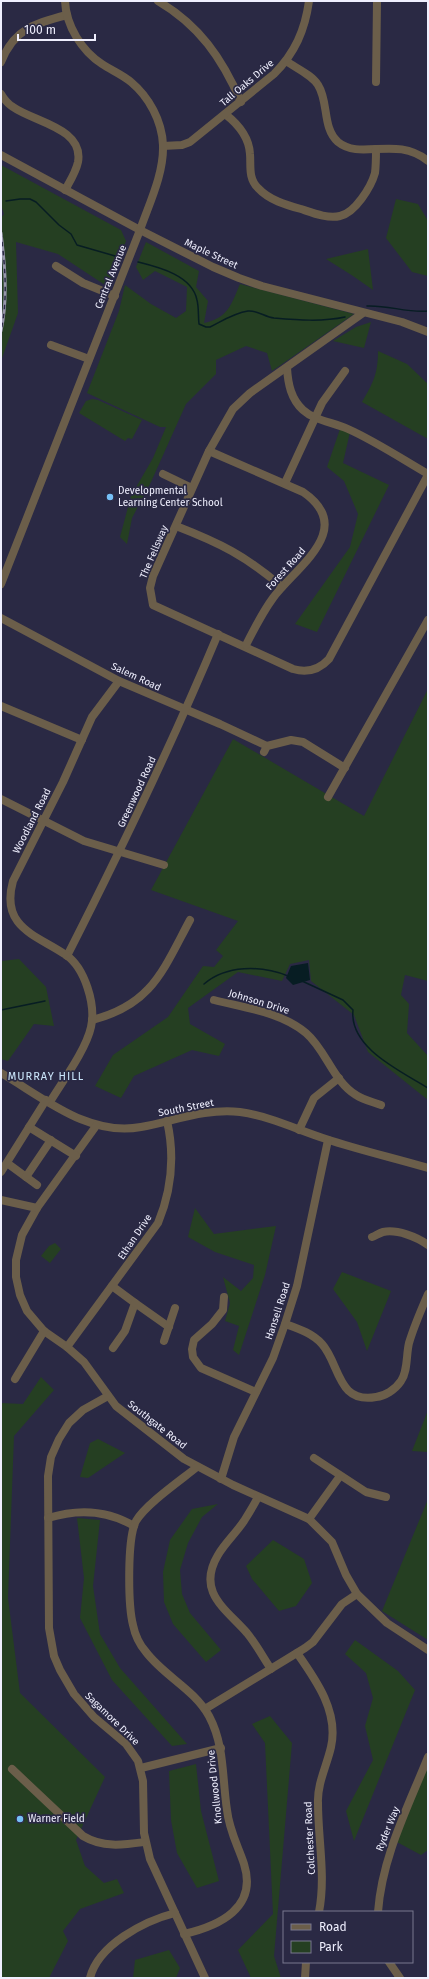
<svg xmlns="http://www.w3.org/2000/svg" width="429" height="1979" font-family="'Fira Sans',sans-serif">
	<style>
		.green { fill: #253f22 }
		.water { fill: #071d23 }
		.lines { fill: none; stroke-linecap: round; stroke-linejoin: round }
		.stream { stroke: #071d23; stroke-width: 1.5 }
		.minor { stroke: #6b5e4a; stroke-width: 8 }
		.rail-casing { stroke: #9797ab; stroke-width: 3 }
		.rail { stroke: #2a2944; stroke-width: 1.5; stroke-dasharray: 4.5; stroke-linecap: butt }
		.poi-dot { fill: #76c0f7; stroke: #2a2944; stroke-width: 1.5 }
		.labels { text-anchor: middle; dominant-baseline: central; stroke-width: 3.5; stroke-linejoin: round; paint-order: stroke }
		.street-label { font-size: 10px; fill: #efeffe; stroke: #2a2944 }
		.poi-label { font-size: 10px; fill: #efeffe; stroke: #2a2944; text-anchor: start }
		.neighbourhood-label { font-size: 11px; letter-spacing: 1px; fill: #cae5fa; stroke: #2a2944 }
	</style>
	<rect width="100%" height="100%" fill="#2a2944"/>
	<g class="green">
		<polygon points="1,165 121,230 126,241 108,287 58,254 16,242 18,313 1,361 1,218 4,214 1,205"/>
		<polygon points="396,199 418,204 428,221 428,276 412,272 386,238"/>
		<path d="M146,242L199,271L196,287L208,301L204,323C228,318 231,305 240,284L354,314L272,371L267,353L246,346L216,360V374L186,404L151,482L132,518L127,544L120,537L131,496L153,458L166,427H160L87,393L119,311L125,285L151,304L176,318L186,311L187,287L155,271L143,280L136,267Z"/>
		<polygon points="368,249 373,290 353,276 326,259"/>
		<polygon points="371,322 364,348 333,341 356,327"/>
		<path d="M378,351L407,364L428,384V439L362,402C373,383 378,374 378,351Z"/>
		<polygon points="92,399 98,400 142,420 132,439 128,438 125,441 79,413 86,401"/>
		<polygon points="340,429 350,432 343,463 389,485 317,632 295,624 350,547 358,514 344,481 327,467"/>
		<polygon points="428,689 428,981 405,975 401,995 409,1004 407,1033 428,1056 428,1100 368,1052 354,1015 311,981 309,960 290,964 282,981 238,972 188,1008 190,1024 225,1044 219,1056 192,1050 134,1076 121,1098 95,1086 113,1055 168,1017 203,966 214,967 223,956 216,950 238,921 151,890 233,739 364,816"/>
		<polygon points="19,959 46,987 54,1026 34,1024 8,1061 1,1059 1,961"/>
		<polygon points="195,1208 214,1234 276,1226 265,1275 239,1355 233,1350 239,1326 225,1321 230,1303 223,1277 241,1291 253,1278 254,1265 215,1252 188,1237"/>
		<polygon points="55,1243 61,1249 50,1263 41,1256 49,1246"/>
		<polygon points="342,1272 391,1291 367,1351 357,1322 333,1289"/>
		<polygon points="41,1377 54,1390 14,1436 8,1598 20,1693 105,1777 76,1840 85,1866 104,1883 117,1879 124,1893 80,1909 63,1931 68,1941 49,1978 1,1978 1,1403 23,1404"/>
		<polygon points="428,1410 428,1452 412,1451"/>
		<polygon points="98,1439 125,1453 88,1478 80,1477 90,1443"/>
		<polygon points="428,1499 428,1640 382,1611"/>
		<polygon points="218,1504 202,1517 188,1543 180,1570 182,1594 190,1613 221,1650 206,1662 173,1624 164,1602 163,1572 170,1540 192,1509"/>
		<polygon points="77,1518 100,1520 93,1586 100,1634 120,1668 187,1744 172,1746 112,1680 80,1618 84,1578"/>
		<polygon points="273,1540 304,1559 312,1583 296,1606 279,1611 252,1579 246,1566"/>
		<polygon points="355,1640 398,1671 415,1690 354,1841 346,1811 373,1760 365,1726 373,1698 366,1673 345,1654"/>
		<polygon points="270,1716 292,1743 274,1956 281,1978 251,1978 238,1950 273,1914 265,1743 252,1724"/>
		<polygon points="428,1763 428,1850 421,1855 395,1841"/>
		<polygon points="196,1764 201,1811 219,1881 197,1888 177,1853 171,1820 169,1771"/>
		<polygon points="169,1950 180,1968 176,1978 133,1978 135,1960"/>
	</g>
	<polygon class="water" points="308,963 310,980 293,985 286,978 291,966"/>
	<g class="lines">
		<g class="stream">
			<polyline points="6,201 20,199 30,199 36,202 59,225 71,234 77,245 122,258"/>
			<path d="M138,262C158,267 192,275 197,300C199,308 198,316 199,324L206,327H210C222,321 234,313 248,311C257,310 265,317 274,318C298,320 322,322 345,317"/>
			<path d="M367,306C388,305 407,313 428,311"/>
			<path d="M302,981L343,1000L353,1010C349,1048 401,1071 428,1088"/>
			<path d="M204,984C226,965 261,965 288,976"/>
			<polyline points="1,1010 45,1001"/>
		</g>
		<g class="minor">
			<path d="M158,1C199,25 222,58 241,102"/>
			<path d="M286,61C296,68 312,75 318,85C329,102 322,128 338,142C361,161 396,135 428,161"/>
			<path d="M1,62C14,29 35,23 67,15"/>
			<polyline points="376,82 377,1"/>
			<path d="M1,94C4,99 8,104 13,107C34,122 84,128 78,162C76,172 70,181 65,190"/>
			<path d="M225,114C238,124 249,136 250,154C251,166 248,178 258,188C269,200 286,205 301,209C313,213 328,219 340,216C355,213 371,187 375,173C376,165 376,157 376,149"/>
			<path d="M163,146L182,145L190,142L274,74C295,53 305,30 309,1"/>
			<polyline points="1,155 140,230 213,267 239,278 262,286 402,322 428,332"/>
			<polyline points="56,266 83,283 115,296"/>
			<path d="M363,313L250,393L233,409L209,451L153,576L150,588L153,605L293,669C307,673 319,670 329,659L428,475"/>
			<polyline points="51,345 89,359"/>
			<path d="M287,368C288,384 291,399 303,410C315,421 333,422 348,429C375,441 402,459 428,474"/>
			<path d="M209,451L303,492C357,529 296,567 273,598C262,613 254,629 246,645"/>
			<polyline points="163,474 192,488"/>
			<polyline points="285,483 322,403 345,371"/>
			<path d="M176,526C220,543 246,556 282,587"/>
			<path d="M1,584L140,230C149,204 164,174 163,145C162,121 149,97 131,82C123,75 111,70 102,64C82,51 66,26 65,1"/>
			<polyline points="1,618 119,681 220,724 267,746"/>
			<polyline points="1,706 82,740"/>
			<polyline points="264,752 267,746 291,740 303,742 345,768"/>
			<polyline points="328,797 428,620"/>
			<polyline points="1,799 84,841 164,865"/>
			<path d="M67,956C121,850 172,744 218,634"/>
			<path d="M214,1000C245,1008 281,1012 306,1033C326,1050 333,1081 356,1095C363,1100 373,1102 381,1105"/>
			<path d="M92,1020C152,1005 163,970 190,920"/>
			<path d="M1,1073C44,1098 89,1137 141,1127C174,1121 206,1108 240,1112C269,1116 298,1130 326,1139C359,1150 394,1158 428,1168"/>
			<path d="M50,1102C62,1082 86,1050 91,1027C96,1005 85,968 66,955C37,935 0,928 13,881L63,782L92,717L119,681"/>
			<polyline points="96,1126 37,1208 22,1235 16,1260 16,1277 20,1295 27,1311 44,1331 67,1347 84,1362 116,1406 184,1459 233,1485 309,1519 332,1542 346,1575 357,1594 387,1623 428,1650"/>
			<polyline points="29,1127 76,1156"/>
			<polyline points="299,1130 314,1098 339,1078"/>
			<polyline points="7,1163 37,1185"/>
			<polyline points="1,1172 46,1100"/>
			<polyline points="26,1177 51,1140"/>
			<polyline points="1,1200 37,1208"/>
			<path d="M372,1237C375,1236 379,1233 383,1232C397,1229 417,1237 428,1245"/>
			<polyline points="112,1286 135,1303 125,1331 113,1348"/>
			<polyline points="224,1297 223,1310 212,1324 194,1340 192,1349 193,1357 201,1368 256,1392"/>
			<polyline points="135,1303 169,1327"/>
			<path d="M285,1324C299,1329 312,1333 322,1344C340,1364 337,1404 376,1397C385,1396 395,1390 401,1381C408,1371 406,1355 409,1343C414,1326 421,1310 428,1294"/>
			<polyline points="164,1341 175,1308"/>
			<path d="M67,1347L158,1223C172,1189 175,1156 167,1121"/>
			<polyline points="15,1379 44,1331"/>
			<polyline points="108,1396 83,1410 69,1423 59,1439 51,1457 48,1476 49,1628 54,1656 60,1670 74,1694 94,1717 126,1744 138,1761 143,1781 144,1833 150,1859 205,1978"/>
			<polyline points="314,1458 366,1492 386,1497"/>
			<polyline points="221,1479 234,1437 273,1358 285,1324 297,1286 328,1140"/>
			<path d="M258,1497C254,1505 249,1513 244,1521C236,1533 225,1543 218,1555C196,1592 226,1609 247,1633C256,1644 263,1657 271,1669"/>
			<path d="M48,1518C77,1509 107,1510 134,1526"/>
			<polyline points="309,1519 340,1476"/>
			<path d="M297,1653C316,1680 339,1712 331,1747C327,1765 317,1784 318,1803C318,1840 326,1876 319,1912"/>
			<polyline points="205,1709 305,1648 313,1642 342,1604 357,1594"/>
			<polyline points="141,1768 221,1748"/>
			<path d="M12,1769L83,1836C103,1848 123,1845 145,1842"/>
			<path d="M378,1912C382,1857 408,1807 428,1757"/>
			<path d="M184,1934C219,1926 258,1908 244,1864C238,1846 229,1830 227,1810C222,1778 225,1746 209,1716C194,1689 164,1676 146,1652C139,1644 135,1635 133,1625C128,1605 127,1538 136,1521C146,1504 181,1480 197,1467"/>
			<polyline points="389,1962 400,1978"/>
			<path d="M90,1978C98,1945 144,1921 175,1913"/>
			<polyline points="305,1978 306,1962"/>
		</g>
		<g class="rail-casing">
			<path id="rail" d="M1,233C5,265 8,299 1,331"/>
		</g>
		<use href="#rail" class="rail"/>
	</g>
	<g class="poi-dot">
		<circle cx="110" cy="497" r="4"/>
		<circle cx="20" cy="1819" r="4"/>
	</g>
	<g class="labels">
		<g class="street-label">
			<text transform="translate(247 83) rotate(-40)">Tall Oaks Drive</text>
			<text transform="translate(211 254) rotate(25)">Maple Street</text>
			<text transform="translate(111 277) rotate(-68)">Central Avenue</text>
			<text transform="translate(154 552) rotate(-67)">The Fellsway</text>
			<text transform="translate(286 569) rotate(-48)">Forest Road</text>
			<text transform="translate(136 677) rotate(25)">Salem Road</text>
			<text transform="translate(137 792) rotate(-65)">Greenwood Road</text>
			<text transform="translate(32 821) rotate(-63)">Woodland Road</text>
			<text transform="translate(259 1002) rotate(17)">Johnson Drive</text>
			<text transform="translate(186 1108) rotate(-11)">South Street</text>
			<text transform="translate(135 1237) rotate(-56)">Ethan Drive</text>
			<text transform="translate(278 1311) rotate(-72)">Hansell Road</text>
			<text transform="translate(157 1425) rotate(38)">Southgate Road</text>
			<text transform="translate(112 1719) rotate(44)">Sagamore Drive</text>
			<text transform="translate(215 1787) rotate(-96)">Knollwood Drive</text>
			<text transform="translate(388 1829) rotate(-68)">Ryder Way</text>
			<text transform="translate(310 1838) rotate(-93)">Colchester Road</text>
		</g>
		<g class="poi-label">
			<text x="118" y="491">Developmental<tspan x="118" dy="12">Learning Center School</tspan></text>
			<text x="28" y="1819">Warner Field</text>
		</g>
		<g class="neighbourhood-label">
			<text x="46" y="1076">MURRAY HILL</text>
		</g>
	</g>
	<rect width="429" height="1979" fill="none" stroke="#efeffe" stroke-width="4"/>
	<rect x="283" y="1911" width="130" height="52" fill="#2a2944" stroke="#79788e"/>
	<rect x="291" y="1924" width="20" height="6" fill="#6b5e4a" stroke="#79788e"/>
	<text x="319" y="1931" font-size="12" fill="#efeffe">Road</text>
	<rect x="291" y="1941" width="20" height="12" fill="#253f22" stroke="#79788e"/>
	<text x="319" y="1951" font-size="12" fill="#efeffe">Park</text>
	<path d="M18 34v6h77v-6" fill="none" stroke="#efeffe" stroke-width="2"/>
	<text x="24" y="34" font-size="12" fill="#efeffe" stroke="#2a2944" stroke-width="3" paint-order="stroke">100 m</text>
</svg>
